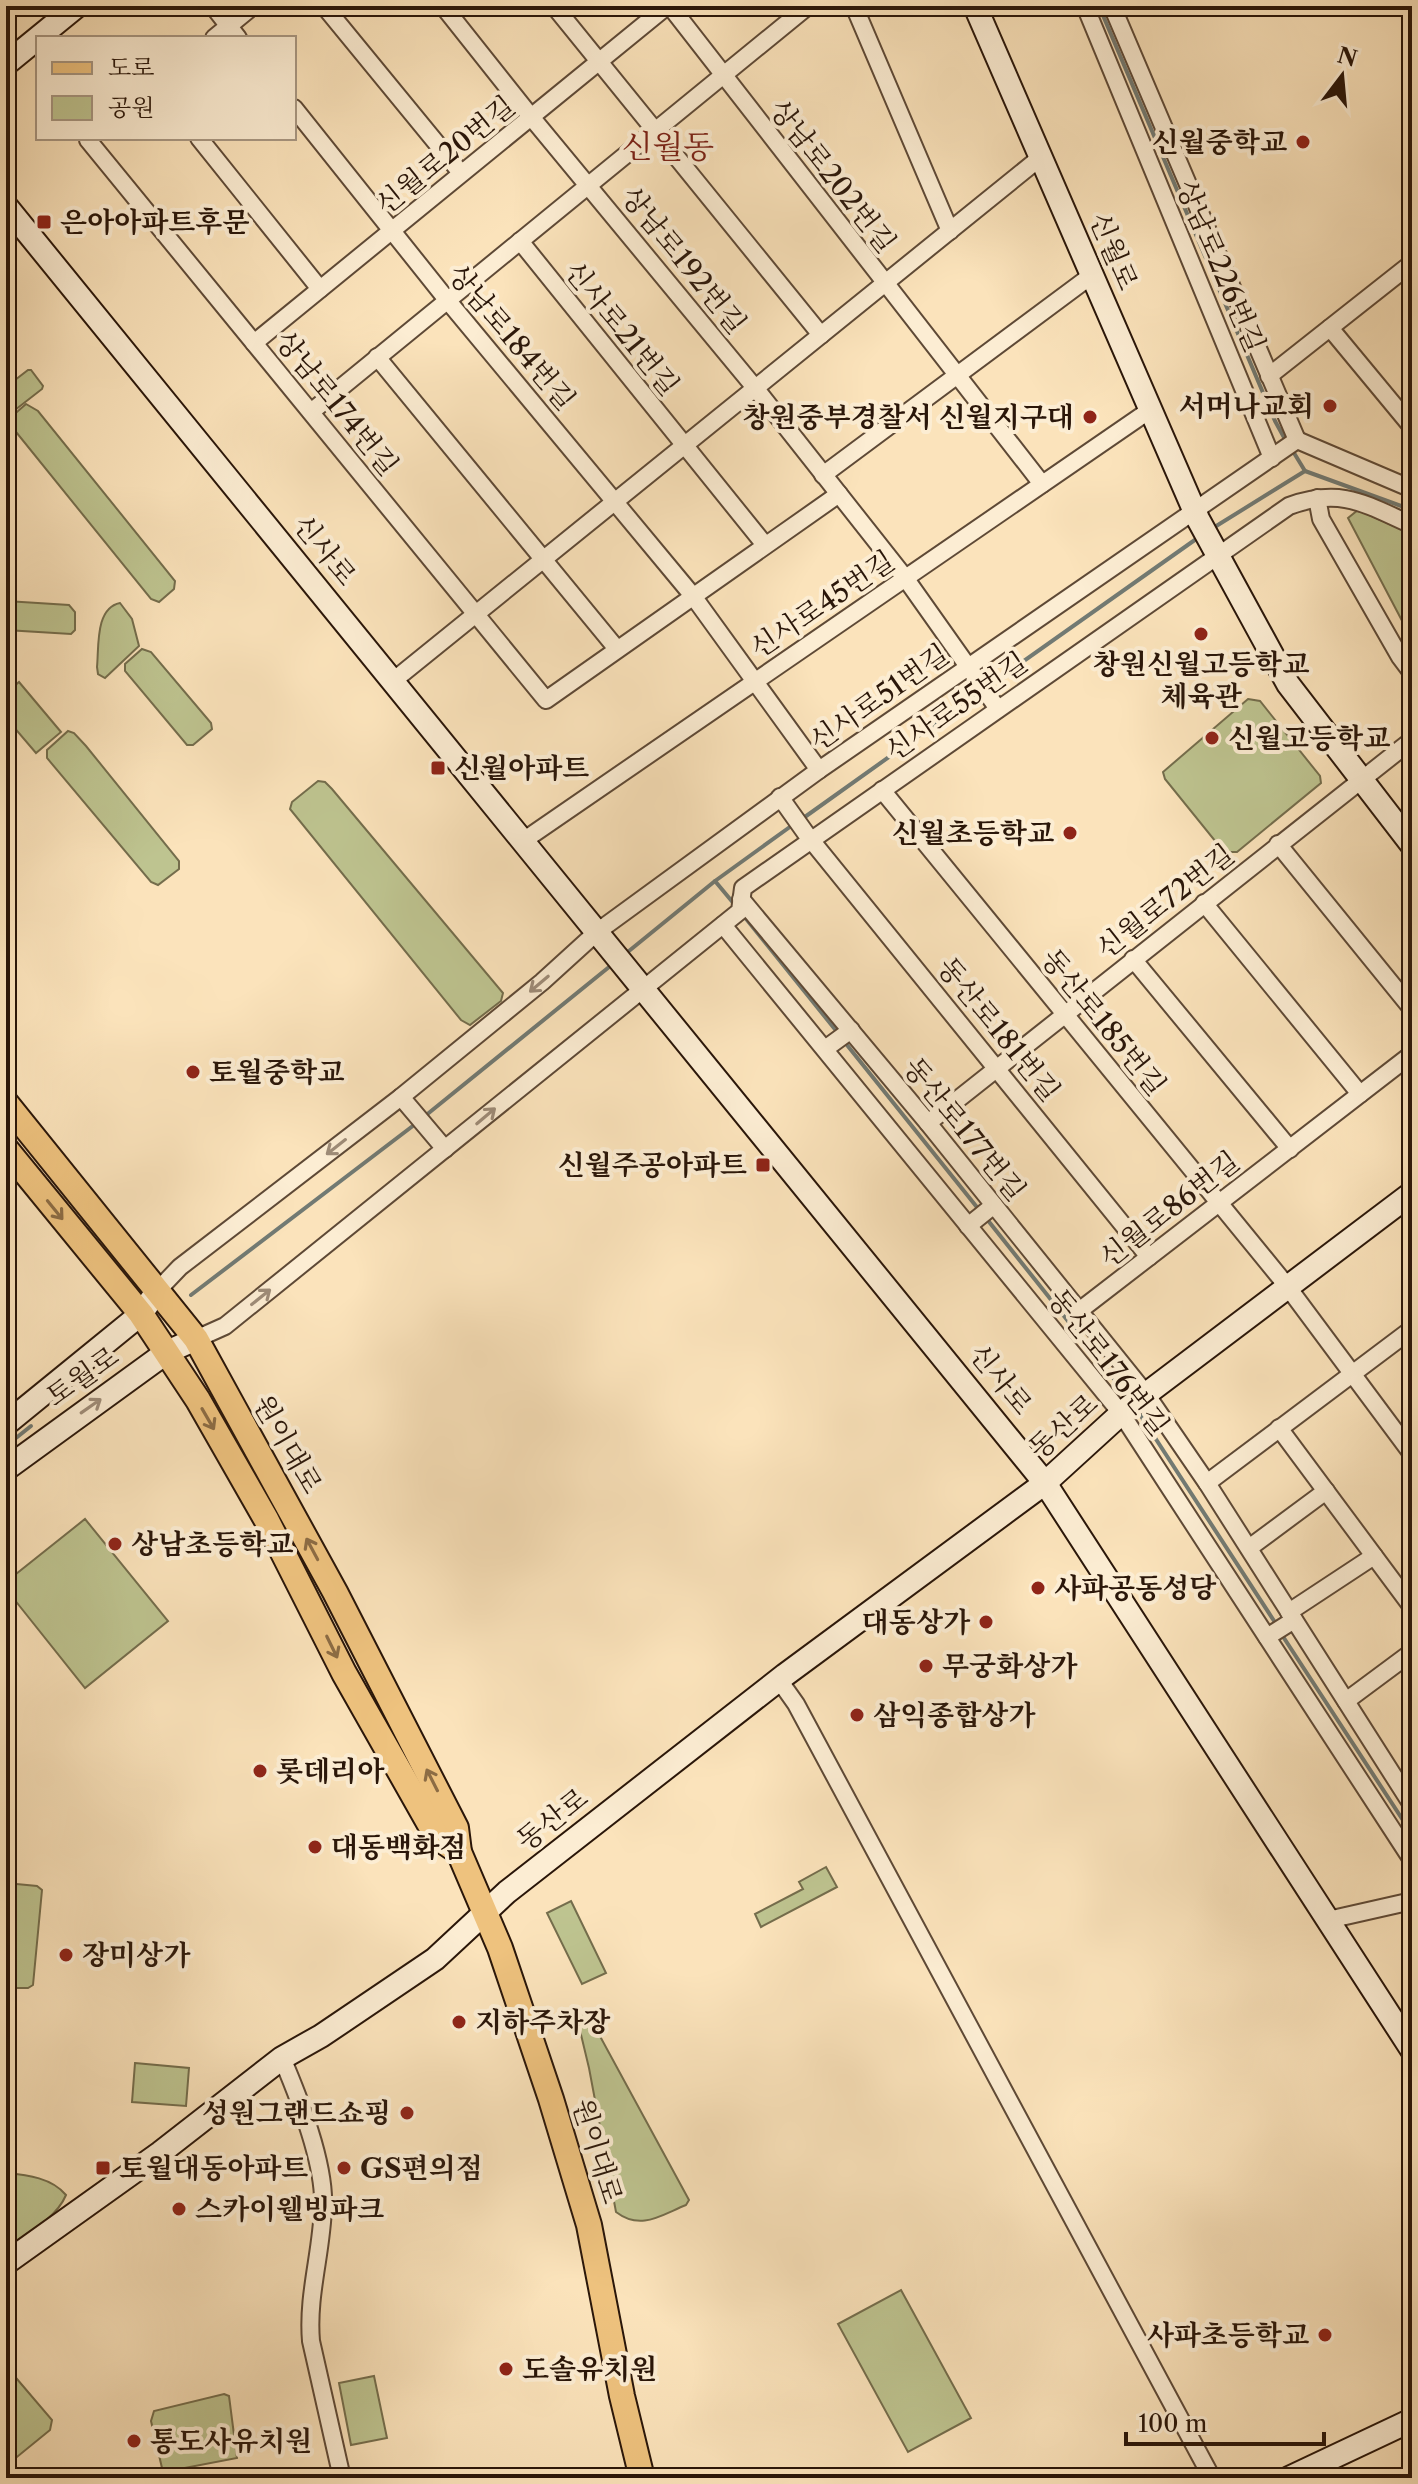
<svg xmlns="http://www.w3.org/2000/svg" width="1418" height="2484" font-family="'Libre Caslon Text','Noto Serif KR',serif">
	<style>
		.green { fill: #bec490; stroke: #746d4c; stroke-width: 2 }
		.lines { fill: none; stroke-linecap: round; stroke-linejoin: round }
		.stream { stroke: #727a73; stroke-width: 4 }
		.street-casing { stroke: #5e4936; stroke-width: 20 }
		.secondary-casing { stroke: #2a1609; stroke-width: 26 }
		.primary-casing { stroke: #2a1609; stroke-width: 28 }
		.street { stroke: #fcedd3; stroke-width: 16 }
		.secondary { stroke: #fcedd3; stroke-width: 22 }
		.primary { stroke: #eec27e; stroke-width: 24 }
		.oneway { stroke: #9e8c78 }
		.oneway2 { stroke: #8c6c44 }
		.poi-dot { fill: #8f2418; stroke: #fcedd3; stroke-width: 3 }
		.labels { text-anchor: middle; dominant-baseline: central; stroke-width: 8; stroke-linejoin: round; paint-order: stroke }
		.poi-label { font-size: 28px; font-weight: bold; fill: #2a1609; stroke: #fcedd3; text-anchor: start }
		.street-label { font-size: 28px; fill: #2a1609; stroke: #fcedd3 }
		.quarter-label { font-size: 32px; fill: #7a1f14; stroke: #fcedd3 }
	</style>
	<rect width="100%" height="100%" fill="#fbe3bb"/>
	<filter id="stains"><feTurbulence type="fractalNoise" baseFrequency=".0025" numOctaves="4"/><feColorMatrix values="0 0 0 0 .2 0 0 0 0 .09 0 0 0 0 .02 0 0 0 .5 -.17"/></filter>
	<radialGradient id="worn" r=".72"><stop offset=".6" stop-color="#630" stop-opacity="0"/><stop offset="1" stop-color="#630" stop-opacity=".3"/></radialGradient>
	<g class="green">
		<polygon points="28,370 31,370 43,386 42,389 6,417 6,387"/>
		<polygon points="26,404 38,411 175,581 174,589 159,602 151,599 12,427 10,418"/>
		<polygon points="1358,510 1412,534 1412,632 1409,634 1348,518"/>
		<polygon points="6,601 69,605 75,612 75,630 71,634 6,630"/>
		<path d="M120,603L132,619L139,646L105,678L98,674L97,667C99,647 95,608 120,603Z"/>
		<polygon points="142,649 151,652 211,723 212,729 193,745 187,745 125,671 125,664"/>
		<polygon points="19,682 61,732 36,753 6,718 6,693"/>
		<polygon points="1248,699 1260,701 1320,776 1321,783 1237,852 1224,852 1165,779 1163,772"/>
		<polygon points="68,731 74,733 86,746 179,861 179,869 158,885 151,882 47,758 47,750"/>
		<polygon points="318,781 325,782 332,789 503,993 501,1001 470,1025 461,1020 290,809 292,802"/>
		<polygon points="85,1519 168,1621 85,1688 6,1589 6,1582"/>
		<polygon points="826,1867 837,1887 761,1927 755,1914 803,1889 799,1882"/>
		<polygon points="6,1883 37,1886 42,1890 33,1985 28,1988 6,1988"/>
		<polygon points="571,1901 606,1973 582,1984 547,1913"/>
		<path d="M581,2013L589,2016L689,2200L686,2205C661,2215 641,2231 616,2212L589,2068L577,2018Z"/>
		<polygon points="135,2063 189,2068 186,2106 132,2102"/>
		<path d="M6,2173C28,2175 52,2178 66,2195C56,2219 27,2233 6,2248V2216L8,2212L6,2208Z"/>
		<polygon points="901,2290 971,2418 908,2452 838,2324"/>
		<polygon points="11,2372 52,2420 50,2430 12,2461 6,2455 6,2373"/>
		<polygon points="374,2376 387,2438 351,2445 339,2383"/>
		<polygon points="224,2394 229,2396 237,2458 169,2471 162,2468 151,2421 154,2411"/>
	</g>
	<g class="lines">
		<g class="stream">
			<polyline points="1099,6 1275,421 1286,441"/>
			<polyline points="1291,448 1305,471"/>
			<polyline points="1213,528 1305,471 1412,510"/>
			<polyline points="987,687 1199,537"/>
			<polyline points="802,819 980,692"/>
			<polyline points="715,881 735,905"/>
			<polyline points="743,915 838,1033"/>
			<polyline points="624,955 715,881 794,824"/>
			<polyline points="843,1040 980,1211"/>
			<polyline points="425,1116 614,963"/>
			<polyline points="986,1218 1130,1399"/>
			<polyline points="191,1295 418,1122"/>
			<polyline points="1137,1410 1278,1627"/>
			<polyline points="6,1446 31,1426"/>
			<polyline points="1282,1635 1412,1834"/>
		</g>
		<g class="street-casing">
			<g id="street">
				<polyline points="213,6 238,38"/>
				<polyline points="324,6 461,173"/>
				<polyline points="443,6 532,118 756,389 906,579 998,709"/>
				<polyline points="554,6 821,335"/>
				<polyline points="670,6 1042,484"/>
				<polyline points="854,6 950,231"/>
				<polyline points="1085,6 1272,458"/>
				<polyline points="1112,6 1297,440"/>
				<polyline points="214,38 253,6"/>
				<polyline points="294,108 448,301 693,596 819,770"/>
				<polyline points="91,138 88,140 546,700 839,494"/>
				<polyline points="199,138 320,289"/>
				<polyline points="520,241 765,545"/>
				<polyline points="1330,328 1412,427"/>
				<polyline points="254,343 667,6"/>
				<polyline points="377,357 617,649"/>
				<polyline points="1269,376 1412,263"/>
				<polyline points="311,412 808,6"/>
				<polyline points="823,475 1092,275"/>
				<polyline points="1317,498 1321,519 1400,657 1412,673"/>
				<polyline points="393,681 1041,157"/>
				<polyline points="882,790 1287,1286 1412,1454"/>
				<polyline points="780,797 807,835 1149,1257"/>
				<polyline points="523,841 1150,410"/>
				<polyline points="1278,844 1412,1009"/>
				<polyline points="741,899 928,1123 1146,1394 1207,1483 1412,1805"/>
				<polyline points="1204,903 1360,1094"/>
				<polyline points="723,925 1121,1413 1412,1860"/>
				<polyline points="1133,959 1290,1149"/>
				<polyline points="825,1049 851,1030"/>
				<polyline points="401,1097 445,1149"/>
				<polyline points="928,1123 1412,740"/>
				<polyline points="968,1226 994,1205"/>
				<polyline points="158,1290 180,1267 401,1097 542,982 597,932 819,770 1297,440 1412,489"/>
				<polyline points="1079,1311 1412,1054"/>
				<path d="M196,1339L225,1326L740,911L743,888L1289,506C1341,487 1365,504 1412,525"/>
				<polyline points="1279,1428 1412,1607"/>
				<polyline points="1207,1483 1412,1329"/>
				<polyline points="1249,1548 1326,1491"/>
				<polyline points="1289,1612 1374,1556"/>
				<polyline points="1267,1637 1294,1620"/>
				<polyline points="779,1680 796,1704 1212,2478"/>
				<polyline points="1346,1701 1412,1652"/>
				<polyline points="1328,1920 1412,1901"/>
				<path d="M282,2058C299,2098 325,2163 323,2206C322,2252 307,2295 311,2341L342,2478"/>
			</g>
		</g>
		<g class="secondary-casing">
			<g id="secondary">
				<polyline points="975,6 1198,519 1288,684 1412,845"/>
				<polyline points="6,64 77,6"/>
				<polyline points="6,206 1045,1483 1412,2050"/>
				<polyline points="6,1424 141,1314 158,1290"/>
				<polyline points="6,1469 167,1352 196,1339"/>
				<polyline points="6,2263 160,2153 282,2058 321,2036 435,1959 507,1892 785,1675 1045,1483 1125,1410 1412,1193"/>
				<polyline points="1289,2478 1412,2420"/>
			</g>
		</g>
		<g class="primary-casing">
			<g id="primary">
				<polyline points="6,1103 196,1339 335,1592 456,1828 459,1852 500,1948 551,2099 589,2225 622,2396 642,2478"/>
				<polyline points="6,1149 141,1314 198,1400 266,1519 344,1673 437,1837 459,1852"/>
			</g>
		</g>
		<use href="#street" class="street"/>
		<use href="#secondary" class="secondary"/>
		<use href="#primary" class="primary"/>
	</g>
	<defs><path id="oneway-shaft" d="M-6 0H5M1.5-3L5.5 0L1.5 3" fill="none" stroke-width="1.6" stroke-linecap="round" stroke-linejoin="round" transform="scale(2)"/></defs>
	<g class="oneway">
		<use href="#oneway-shaft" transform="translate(539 984) rotate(140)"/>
		<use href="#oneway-shaft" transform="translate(486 1116) rotate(-40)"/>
		<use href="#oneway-shaft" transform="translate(336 1147) rotate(142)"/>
		<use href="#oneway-shaft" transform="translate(261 1297) rotate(-39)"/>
		<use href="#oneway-shaft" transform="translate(91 1406) rotate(-35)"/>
	</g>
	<g class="oneway2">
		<use href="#oneway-shaft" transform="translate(55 1210) rotate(51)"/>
		<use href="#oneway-shaft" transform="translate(208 1419) rotate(60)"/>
		<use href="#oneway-shaft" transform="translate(312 1549) rotate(-118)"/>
		<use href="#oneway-shaft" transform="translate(332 1647) rotate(64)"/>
		<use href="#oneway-shaft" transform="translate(432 1780) rotate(-117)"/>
	</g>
	<g class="poi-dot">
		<circle cx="1303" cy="142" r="8"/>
		<rect x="36" y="214" width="16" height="16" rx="4"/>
		<circle cx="1330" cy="406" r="8"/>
		<circle cx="1090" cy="417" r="8"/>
		<circle cx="1201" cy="634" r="8"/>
		<circle cx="1212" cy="738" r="8"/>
		<rect x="430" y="760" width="16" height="16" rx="4"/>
		<circle cx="1070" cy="833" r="8"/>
		<circle cx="193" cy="1072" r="8"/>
		<rect x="755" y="1157" width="16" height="16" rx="4"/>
		<circle cx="115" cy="1544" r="8"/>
		<circle cx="1038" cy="1588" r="8"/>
		<circle cx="986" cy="1622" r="8"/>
		<circle cx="926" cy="1666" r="8"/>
		<circle cx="857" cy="1715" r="8"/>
		<circle cx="260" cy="1771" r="8"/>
		<circle cx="315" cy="1847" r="8"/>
		<circle cx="66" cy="1955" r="8"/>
		<circle cx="459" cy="2022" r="8"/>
		<circle cx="407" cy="2113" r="8"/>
		<rect x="95" y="2160" width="16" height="16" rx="4"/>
		<circle cx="344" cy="2168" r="8"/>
		<circle cx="179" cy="2209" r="8"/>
		<circle cx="1325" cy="2335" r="8"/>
		<circle cx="506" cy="2369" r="8"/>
		<circle cx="134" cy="2441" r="8"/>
	</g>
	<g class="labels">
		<g class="poi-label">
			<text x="1287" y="142" text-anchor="end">신월중학교</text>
			<text x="60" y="222">은아아파트후문</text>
			<text x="1314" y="406" text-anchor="end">서머나교회</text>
			<text x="1074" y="417" text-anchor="end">창원중부경찰서 신월지구대</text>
			<text x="1201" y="664" text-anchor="middle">창원신월고등학교<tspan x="1201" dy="32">체육관</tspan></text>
			<text x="1228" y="738">신월고등학교</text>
			<text x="454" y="768">신월아파트</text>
			<text x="1054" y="833" text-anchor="end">신월초등학교</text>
			<text x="209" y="1072">토월중학교</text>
			<text x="747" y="1165" text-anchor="end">신월주공아파트</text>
			<text x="131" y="1544">상남초등학교</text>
			<text x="1054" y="1588">사파공동성당</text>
			<text x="970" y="1622" text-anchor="end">대동상가</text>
			<text x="942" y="1666">무궁화상가</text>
			<text x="873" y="1715">삼익종합상가</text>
			<text x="276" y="1771">롯데리아</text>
			<text x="331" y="1847">대동백화점</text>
			<text x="82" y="1955">장미상가</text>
			<text x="475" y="2022">지하주차장</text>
			<text x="391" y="2113" text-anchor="end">성원그랜드쇼핑</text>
			<text x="119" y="2168">토월대동아파트</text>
			<text x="360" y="2168">GS편의점</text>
			<text x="195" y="2209">스카이웰빙파크</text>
			<text x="1309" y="2335" text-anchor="end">사파초등학교</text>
			<text x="522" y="2369">도솔유치원</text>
			<text x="150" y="2441">통도사유치원</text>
		</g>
		<g class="street-label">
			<text transform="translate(445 155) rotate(-39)">신월로20번길</text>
			<text transform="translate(833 176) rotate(52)">상남로202번길</text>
			<text transform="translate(1114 251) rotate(67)">신월로</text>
			<text transform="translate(684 260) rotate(51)">상남로192번길</text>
			<text transform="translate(1221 266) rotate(67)">상남로226번길</text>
			<text transform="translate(622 328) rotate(51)">신사로21번길</text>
			<text transform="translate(512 337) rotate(50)">상남로184번길</text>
			<text transform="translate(337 403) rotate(51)">상남로174번길</text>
			<text transform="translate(325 550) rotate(51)">신사로</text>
			<text transform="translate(822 604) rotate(-34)">신사로45번길</text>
			<text transform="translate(879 697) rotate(-35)">신사로51번길</text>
			<text transform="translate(956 706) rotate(-35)">신사로55번길</text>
			<text transform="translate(1165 901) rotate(-38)">신월로72번길</text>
			<text transform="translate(1104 1022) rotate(51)">동산로185번길</text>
			<text transform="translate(999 1029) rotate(51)">동산로181번길</text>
			<text transform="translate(965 1129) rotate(51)">동산로177번길</text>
			<text transform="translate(1169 1209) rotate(-38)">신월로86번길</text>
			<text transform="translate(1109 1362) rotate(52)">동산로176번길</text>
			<text transform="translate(82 1376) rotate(-35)">토월로</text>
			<text transform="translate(1001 1379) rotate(51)">신사로</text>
			<text transform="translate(1063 1426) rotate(-42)">동산로</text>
			<text transform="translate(288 1444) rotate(60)">원이대로</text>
			<text transform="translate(552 1819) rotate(-38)">동산로</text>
			<text transform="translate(598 2151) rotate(73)">원이대로</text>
		</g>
		<g class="quarter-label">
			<text x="668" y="146">신월동</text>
		</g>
	</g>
	<rect width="1418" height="2484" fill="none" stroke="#fbe3bb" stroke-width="32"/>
	<rect x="8" y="8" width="1402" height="2468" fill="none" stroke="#2a1609" stroke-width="4"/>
	<rect x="16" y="16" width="1386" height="2452" fill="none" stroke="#2a1609" stroke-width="2"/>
	<rect x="36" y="36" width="260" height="104" fill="#fcedd3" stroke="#a89782" stroke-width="2"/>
	<rect x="52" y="62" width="40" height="12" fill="#eec27e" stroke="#a89782" stroke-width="2"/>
	<text x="108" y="76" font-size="24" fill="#2a1609">도로</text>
	<rect x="52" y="96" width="40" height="24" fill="#bec490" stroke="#a89782" stroke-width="2"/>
	<text x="108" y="116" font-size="24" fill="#2a1609">공원</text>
	<g transform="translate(1342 76) rotate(16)" stroke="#fcedd3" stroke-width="6" paint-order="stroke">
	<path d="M0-6L14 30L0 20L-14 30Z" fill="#2a1609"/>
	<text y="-12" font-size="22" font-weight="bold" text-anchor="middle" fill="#2a1609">N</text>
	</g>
	<path d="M1126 2432v12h198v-12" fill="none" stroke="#2a1609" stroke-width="4"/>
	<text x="1138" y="2432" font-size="24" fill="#2a1609" stroke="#fcedd3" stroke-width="6" paint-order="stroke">100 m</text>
	<rect width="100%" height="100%" filter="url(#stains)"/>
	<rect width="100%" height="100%" fill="url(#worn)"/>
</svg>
